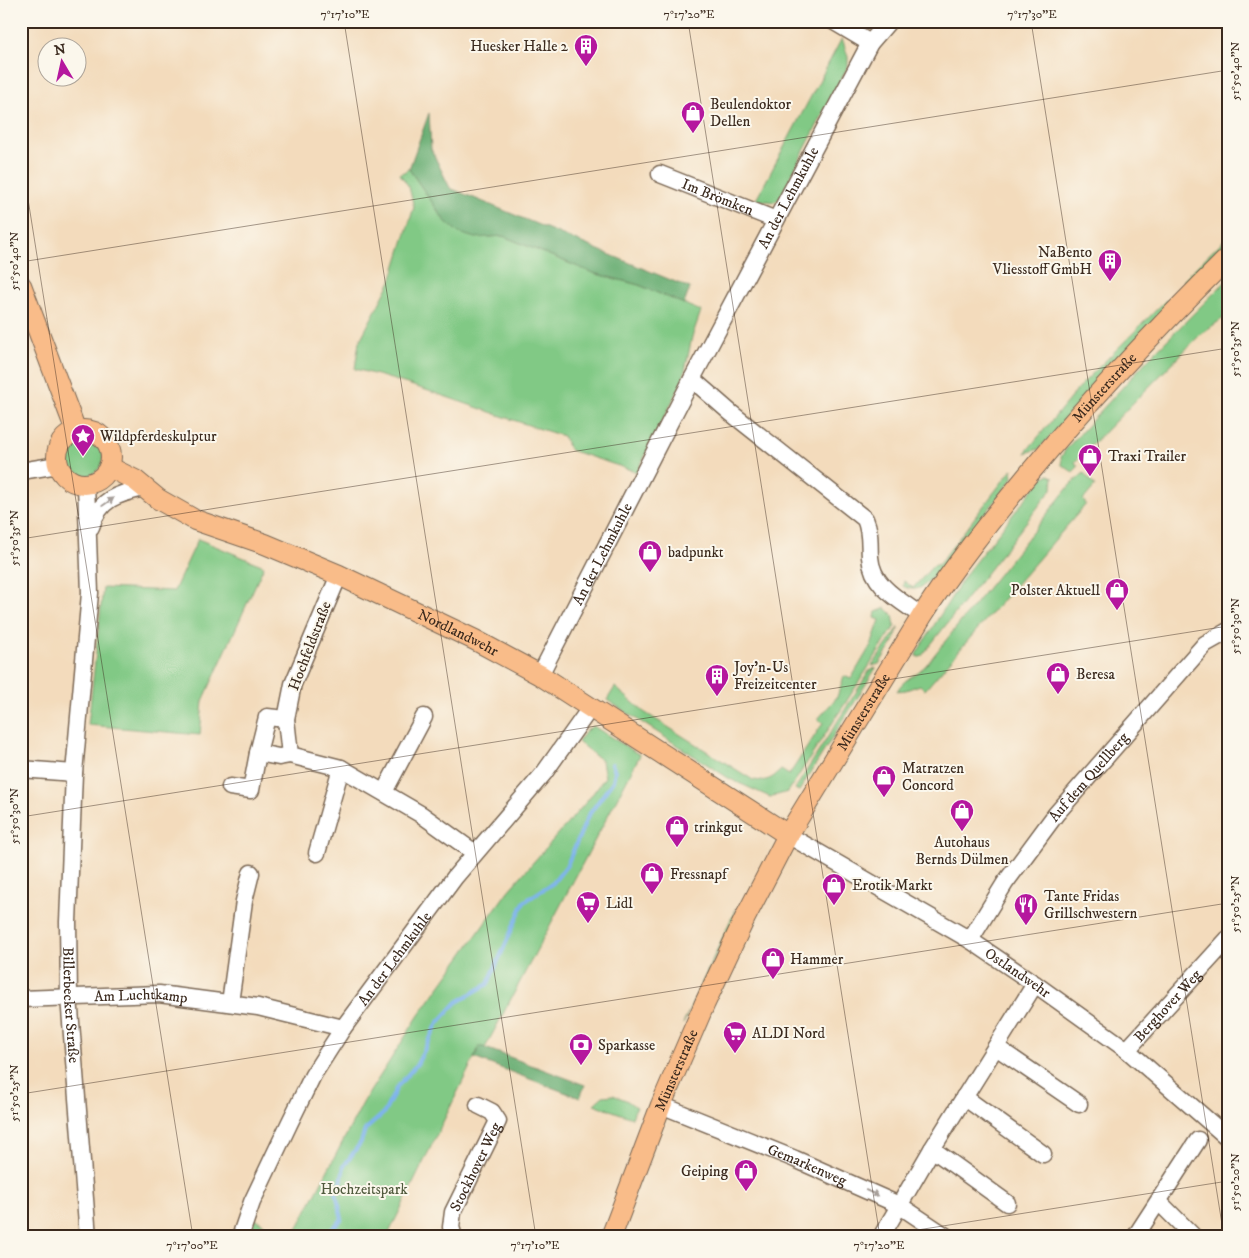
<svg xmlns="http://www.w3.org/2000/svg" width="1249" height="1258" font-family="'IM FELL DW Pica',serif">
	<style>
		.green { fill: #81c985; stroke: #5e7a52 }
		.forest { fill: #68ad72; stroke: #526c48 }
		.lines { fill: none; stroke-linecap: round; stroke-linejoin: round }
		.stream { stroke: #7fb4ed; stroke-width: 4 }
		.minor-casing { stroke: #7b6855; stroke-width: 19 }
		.major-casing { stroke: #7b6855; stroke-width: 22 }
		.minor { stroke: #fff; stroke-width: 16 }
		.major { stroke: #f9bc89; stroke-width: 20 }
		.oneway { fill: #a79f9a }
		.ticks { fill: none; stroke: #3b2a1e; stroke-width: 1; stroke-opacity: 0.45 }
		.labels { text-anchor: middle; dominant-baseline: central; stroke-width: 4; stroke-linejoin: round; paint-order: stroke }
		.poi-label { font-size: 15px; fill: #3b2a1e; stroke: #fbf7ec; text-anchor: start }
		.street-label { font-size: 15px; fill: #3b2a1e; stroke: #fbf7ec }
		.park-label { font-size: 15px; fill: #505a3d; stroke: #fbf7ec }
		.neatline { fill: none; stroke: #3b2a1e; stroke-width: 2 }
		.ticks-label { font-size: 12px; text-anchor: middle; fill: #3b2a1e }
	</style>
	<rect width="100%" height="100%" fill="#fbf7ec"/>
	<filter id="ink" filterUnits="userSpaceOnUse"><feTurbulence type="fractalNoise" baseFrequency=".02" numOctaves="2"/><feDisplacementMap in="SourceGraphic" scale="10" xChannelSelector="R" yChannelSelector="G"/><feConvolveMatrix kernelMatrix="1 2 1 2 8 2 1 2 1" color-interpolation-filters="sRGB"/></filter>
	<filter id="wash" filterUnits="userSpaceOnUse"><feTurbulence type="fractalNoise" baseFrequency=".0096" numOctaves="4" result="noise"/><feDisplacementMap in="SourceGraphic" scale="20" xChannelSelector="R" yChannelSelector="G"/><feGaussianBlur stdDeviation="1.12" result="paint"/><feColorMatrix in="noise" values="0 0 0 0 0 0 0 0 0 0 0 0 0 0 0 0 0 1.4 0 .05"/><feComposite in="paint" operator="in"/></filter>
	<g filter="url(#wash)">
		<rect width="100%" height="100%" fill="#f3dbbc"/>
		<g class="green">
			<polygon points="842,38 848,57 848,66 779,199 775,202 756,200"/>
			<path d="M409,169L445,221L490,237L503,236L593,273L639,285L701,311L692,337L683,380L637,472L570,450L563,436C493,415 426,387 355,369L359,342L391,281L414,207L409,187L400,174Z"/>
			<polygon points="1228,236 1228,250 1192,283 1187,284 1183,280"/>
			<polygon points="1228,279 1228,315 1202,333 1075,462 1078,467 1073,472 1062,465 1061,457 1066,449 1151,356"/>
			<polygon points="1166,300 1169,303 1039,449 1025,453 1082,384"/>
			<circle cx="84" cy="457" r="19"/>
			<path d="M1012,469L1013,478L935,579L932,577C924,587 916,593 903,586L904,581L913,588L933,566L939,564Z"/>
			<path d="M1084,473L1095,486L1083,500L1086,504L925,690L920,685L906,690L897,691C904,678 916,676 927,664L1071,484Z"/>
			<polygon points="1048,475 1053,477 1052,489 921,657 918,657 916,654 968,571 1042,478"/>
			<polygon points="198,539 264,566 203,701 200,735 88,725 103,588 174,591"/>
			<path d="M886,608L893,615L895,626L788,792L770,797L730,779L607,700L615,687L644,712L753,780C767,782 772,779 781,770L789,775L823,723L818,719L837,697L844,676L851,679L871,645L880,620L875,618L876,612Z"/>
			<polygon points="899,627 893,643 879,664 872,666"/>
			<polygon points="876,668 799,791 795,789 870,670"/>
			<path d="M593,726L640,755L485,1048L480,1046L387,1237H249L255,1219C268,1226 285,1240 298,1227L364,1101L419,1015L508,891L588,800L605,777L602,761L578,742L587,730Z"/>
			<polygon points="736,908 734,919 683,1024"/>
			<polygon points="613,1095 626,1100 636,1107 632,1118 594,1104 603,1096"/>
		</g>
		<g class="forest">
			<polygon points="429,113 431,149 450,188 690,288 684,304 639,285 593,273 503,236 475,238 459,233 445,221 409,169"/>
			<polygon points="480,1046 585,1085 580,1098 474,1058"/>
		</g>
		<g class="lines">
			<polyline class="stream" points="324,1237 342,1219 335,1188 341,1183 344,1166 361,1142 365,1130 384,1113 397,1087 417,1064 438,1023 457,1002 488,984 524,902 553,883 567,865 588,816 613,781 615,771 612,764"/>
		</g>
	</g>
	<g filter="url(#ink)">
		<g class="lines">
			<g class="minor-casing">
				<g id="minor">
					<polyline points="833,21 870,43"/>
					<path id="s1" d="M660,174L776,220"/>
					<path d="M692,379L731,413L865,519C871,533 869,543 870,557C872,587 900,600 922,616"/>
					<polyline points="21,471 58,465"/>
					<path id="s2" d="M86,484L90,593L74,773L68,922L69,997L88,1237"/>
					<path d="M91,527C99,499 117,494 144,488"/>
					<polyline points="339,575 293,684 286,719 290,755 341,768 422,815 475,853"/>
					<path id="s3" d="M540,675L692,379L870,43L889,21"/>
					<polyline points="286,719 267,717 258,753 279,757 290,755"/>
					<polyline points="21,769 74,773"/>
					<polyline points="230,787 251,790 258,753"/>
					<polyline points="384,792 424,717"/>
					<path id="s4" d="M788,835L970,940L1035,984L1127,1050L1228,1138"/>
					<polyline points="317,853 341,768"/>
					<path id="s5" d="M970,940L1005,883L1056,814L1205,644L1228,631"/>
					<path id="s6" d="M21,999L159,994L258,1007L343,1028"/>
					<polyline points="230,1003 244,901 251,873"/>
					<polyline points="996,1047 1079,1104"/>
					<path id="s7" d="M1127,1050L1228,939"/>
					<polyline points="964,1097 1043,1154"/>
					<path id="s8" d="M661,1105L795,1159L899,1205L947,1237"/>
					<polyline points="932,1149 1007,1203"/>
					<polyline points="1159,1202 1194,1237"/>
					<path id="s9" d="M240,1237L252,1202L289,1124L313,1075L343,1028L455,877L544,773L591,707"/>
					<path id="s10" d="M454,1237L451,1227L453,1212L498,1121L492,1112L478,1105"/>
					<polyline points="881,1237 932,1149 1035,984"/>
					<polyline points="1135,1237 1198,1140"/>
				</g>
			</g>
			<g class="major-casing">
				<g id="major">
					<polyline points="21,285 76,431"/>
					<circle cx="84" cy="457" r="27"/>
					<path id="s11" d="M109,467L135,480L158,499L195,520L265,544L339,575L475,640L540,675L788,835"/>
					<path id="s12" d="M611,1237L661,1105L705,1003L745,918L788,835L922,616C953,567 990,521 1027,476C1090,400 1157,328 1228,258"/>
				</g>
			</g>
			<use href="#minor" class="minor"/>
			<use href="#major" class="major"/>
		</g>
		<defs><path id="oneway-solid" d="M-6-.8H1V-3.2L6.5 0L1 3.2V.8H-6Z" transform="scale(1.25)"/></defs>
		<g class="oneway">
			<use href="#oneway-solid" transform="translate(108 502) rotate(-35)"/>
			<use href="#oneway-solid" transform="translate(872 1193) rotate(24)"/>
		</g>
	</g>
	<path class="ticks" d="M344,21L536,1237M688,21L880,1237M1031,21L1224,1237M21,155L193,1237M21,262L1228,70M21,539L1228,348M21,817L1228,626M21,1094L1228,903M873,1237L1228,1181"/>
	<defs>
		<g id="building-pin" transform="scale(1.25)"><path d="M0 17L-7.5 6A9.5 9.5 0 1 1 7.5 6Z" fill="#b5179e" stroke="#fbf7ec"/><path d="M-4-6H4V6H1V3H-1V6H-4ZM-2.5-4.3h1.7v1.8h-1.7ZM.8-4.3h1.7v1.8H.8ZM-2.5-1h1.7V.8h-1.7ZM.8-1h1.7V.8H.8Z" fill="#fff"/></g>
		<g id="shop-pin" transform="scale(1.25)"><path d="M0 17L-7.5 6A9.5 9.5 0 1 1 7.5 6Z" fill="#b5179e" stroke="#fbf7ec"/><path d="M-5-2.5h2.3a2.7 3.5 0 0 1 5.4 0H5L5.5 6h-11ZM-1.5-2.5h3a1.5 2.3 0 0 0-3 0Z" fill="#fff"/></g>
		<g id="sight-pin" transform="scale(1.25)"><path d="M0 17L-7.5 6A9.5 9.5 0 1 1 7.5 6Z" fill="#b5179e" stroke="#fbf7ec"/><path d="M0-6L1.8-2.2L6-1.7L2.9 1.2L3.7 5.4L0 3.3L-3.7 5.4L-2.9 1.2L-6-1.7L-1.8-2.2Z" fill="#fff"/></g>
		<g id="supermarket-pin" transform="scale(1.25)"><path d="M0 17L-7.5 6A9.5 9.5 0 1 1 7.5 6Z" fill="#b5179e" stroke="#fbf7ec"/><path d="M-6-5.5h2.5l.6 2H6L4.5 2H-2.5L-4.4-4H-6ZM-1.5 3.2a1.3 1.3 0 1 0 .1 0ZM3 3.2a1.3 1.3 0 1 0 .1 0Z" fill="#fff"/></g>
		<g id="restaurant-pin" transform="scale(1.25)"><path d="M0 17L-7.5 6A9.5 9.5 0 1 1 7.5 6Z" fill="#b5179e" stroke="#fbf7ec"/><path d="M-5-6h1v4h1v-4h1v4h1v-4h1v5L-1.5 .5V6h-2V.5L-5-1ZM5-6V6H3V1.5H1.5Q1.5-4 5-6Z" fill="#fff"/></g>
		<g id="bank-pin" transform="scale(1.25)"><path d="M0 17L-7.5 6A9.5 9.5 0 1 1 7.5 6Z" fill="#b5179e" stroke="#fbf7ec"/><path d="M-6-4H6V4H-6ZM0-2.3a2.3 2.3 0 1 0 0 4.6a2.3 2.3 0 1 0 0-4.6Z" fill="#fff"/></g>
	</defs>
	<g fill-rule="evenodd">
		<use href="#building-pin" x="586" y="46"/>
		<use href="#shop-pin" x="693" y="113"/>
		<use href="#building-pin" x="1110" y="261"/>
		<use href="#sight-pin" x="83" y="436"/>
		<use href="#shop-pin" x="1090" y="456"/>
		<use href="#shop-pin" x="650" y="552"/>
		<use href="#shop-pin" x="1117" y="590"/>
		<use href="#shop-pin" x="1058" y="674"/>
		<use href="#building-pin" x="717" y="676"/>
		<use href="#shop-pin" x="884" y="777"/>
		<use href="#shop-pin" x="962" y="811"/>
		<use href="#shop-pin" x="677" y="827"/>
		<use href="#shop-pin" x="652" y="874"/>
		<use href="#shop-pin" x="834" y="885"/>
		<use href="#supermarket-pin" x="588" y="903"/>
		<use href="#restaurant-pin" x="1026" y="905"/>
		<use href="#shop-pin" x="773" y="959"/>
		<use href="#supermarket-pin" x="735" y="1033"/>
		<use href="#bank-pin" x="581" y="1045"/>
		<use href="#shop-pin" x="746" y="1171"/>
	</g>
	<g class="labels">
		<g class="poi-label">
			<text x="568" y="46" text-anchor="end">Huesker Halle 2</text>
			<text x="710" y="104">Beulendoktor<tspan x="710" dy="17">Dellen</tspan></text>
			<text x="1092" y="252" text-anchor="end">NaBento<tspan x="1092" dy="17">Vliesstoff GmbH</tspan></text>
			<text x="100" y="436">Wildpferdeskulptur</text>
			<text x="1108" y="456">Traxi Trailer</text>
			<text x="668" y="552">badpunkt</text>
			<text x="1100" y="590" text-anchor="end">Polster Aktuell</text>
			<text x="734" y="667">Joy'n-Us<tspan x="734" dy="17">Freizeitcenter</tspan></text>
			<text x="1076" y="674">Beresa</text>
			<text x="902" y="768">Matratzen<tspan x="902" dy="17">Concord</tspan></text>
			<text x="694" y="827">trinkgut</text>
			<text x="962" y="842" text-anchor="middle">Autohaus<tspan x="962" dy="17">Bernds Dülmen</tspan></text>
			<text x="670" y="874">Fressnapf</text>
			<text x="852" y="885">Erotik Markt</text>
			<text x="1044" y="896">Tante Fridas<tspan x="1044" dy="17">Grillschwestern</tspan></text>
			<text x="606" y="903">Lidl</text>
			<text x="790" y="959">Hammer</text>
			<text x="752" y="1033">ALDI Nord</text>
			<text x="598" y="1045">Sparkasse</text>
			<text x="728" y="1171" text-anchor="end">Geiping</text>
		</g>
		<g class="street-label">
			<text stroke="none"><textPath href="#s1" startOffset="62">Im Brömken</textPath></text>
			<text stroke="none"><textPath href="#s3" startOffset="538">An der Lehmkuhle</textPath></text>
			<text stroke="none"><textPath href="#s12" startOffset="989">Münsterstraße</textPath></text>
			<text stroke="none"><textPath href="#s3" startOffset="136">An der Lehmkuhle</textPath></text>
			<text stroke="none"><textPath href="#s11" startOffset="388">Nordlandwehr</textPath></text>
			<text transform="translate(310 646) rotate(-69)">Hochfeldstraße</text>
			<text stroke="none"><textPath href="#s12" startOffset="584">Münsterstraße</textPath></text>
			<text stroke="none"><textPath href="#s5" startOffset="202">Auf dem Quellberg</textPath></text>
			<text stroke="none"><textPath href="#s9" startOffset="320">An der Lehmkuhle</textPath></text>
			<text stroke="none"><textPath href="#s4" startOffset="268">Ostlandwehr</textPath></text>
			<text stroke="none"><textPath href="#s6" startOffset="120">Am Luchtkamp</textPath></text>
			<text stroke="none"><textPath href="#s2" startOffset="522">Billerbecker Straße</textPath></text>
			<text stroke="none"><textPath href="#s7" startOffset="60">Berghover Weg</textPath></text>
			<text stroke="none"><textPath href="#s12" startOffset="179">Münsterstraße</textPath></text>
			<text stroke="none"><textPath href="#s8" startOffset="158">Gemarkenweg</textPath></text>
			<text stroke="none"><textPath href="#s10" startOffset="76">Stockhover Weg</textPath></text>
		</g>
		<g class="park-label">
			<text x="364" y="1189">Hochzeitspark</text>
		</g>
	</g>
	<rect width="1249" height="1258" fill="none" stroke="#fbf7ec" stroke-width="55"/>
	<g transform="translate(62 62) rotate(351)"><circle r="24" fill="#fbf7ec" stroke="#aea59a"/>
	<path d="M0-4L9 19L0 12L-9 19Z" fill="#b5179e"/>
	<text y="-8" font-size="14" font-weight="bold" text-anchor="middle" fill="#3b2a1e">N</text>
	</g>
	<rect x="28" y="28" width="1194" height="1202" class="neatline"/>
	<g class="ticks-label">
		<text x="345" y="18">7°17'10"E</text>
		<text x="689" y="18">7°17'20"E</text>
		<text x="1032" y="18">7°17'30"E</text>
		<text transform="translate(1235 71) rotate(-90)" y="4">51°50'40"N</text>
		<text transform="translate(14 261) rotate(-90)" y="4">51°50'40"N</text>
		<text transform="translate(1235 349) rotate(-90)" y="4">51°50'35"N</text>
		<text transform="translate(14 538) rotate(-90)" y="4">51°50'35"N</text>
		<text transform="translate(1235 626) rotate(-90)" y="4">51°50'30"N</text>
		<text transform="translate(14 816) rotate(-90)" y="4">51°50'30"N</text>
		<text transform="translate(1235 904) rotate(-90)" y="4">51°50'25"N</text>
		<text transform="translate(14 1093) rotate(-90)" y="4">51°50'25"N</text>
		<text transform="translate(1235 1182) rotate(-90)" y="4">51°50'20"N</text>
		<text x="192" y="1249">7°17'00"E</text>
		<text x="535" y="1249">7°17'10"E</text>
		<text x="879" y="1249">7°17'20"E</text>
	</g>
</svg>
